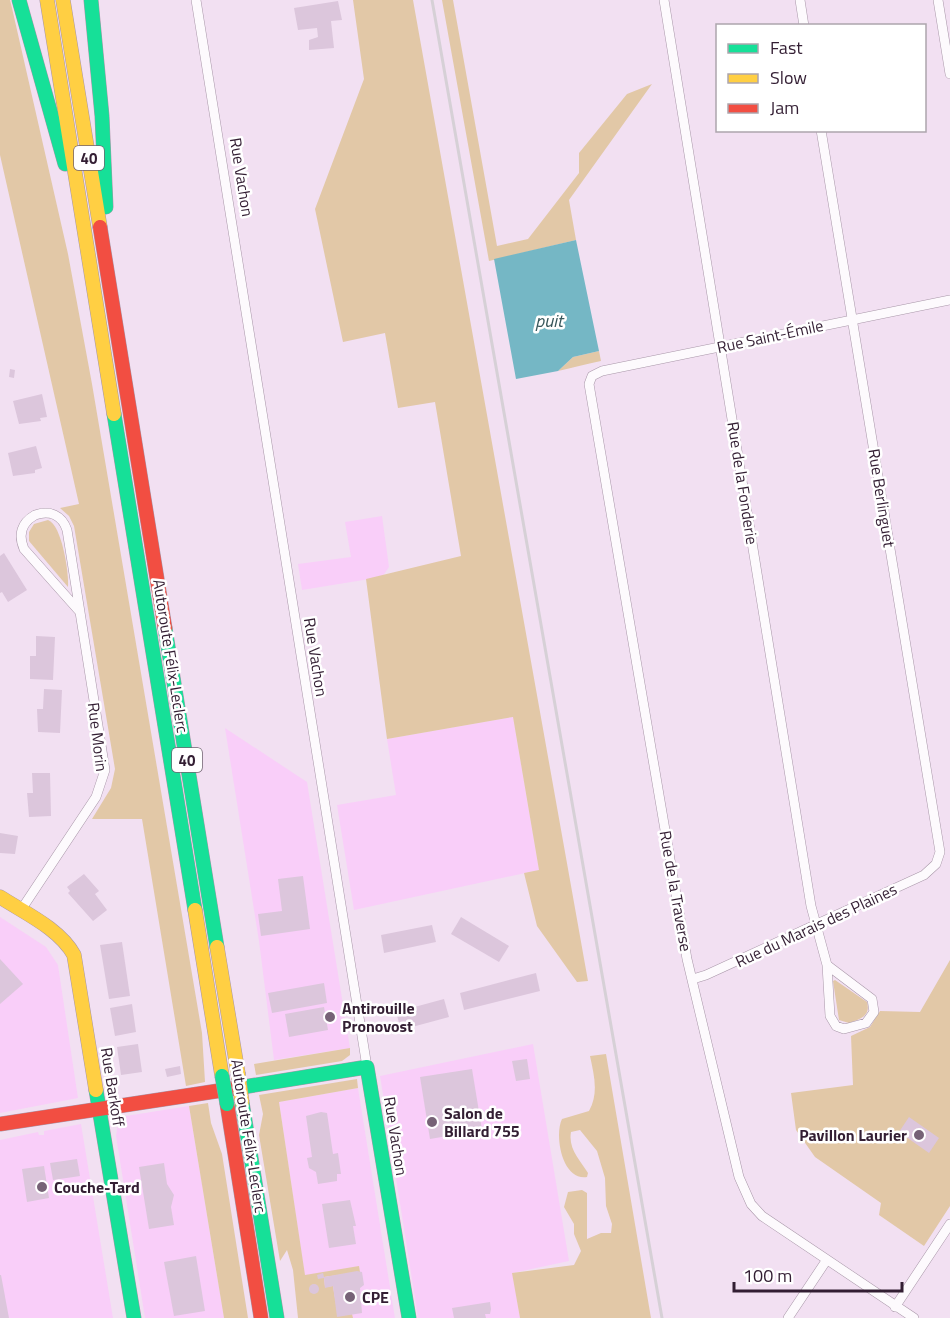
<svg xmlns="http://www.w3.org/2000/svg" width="950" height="1318" font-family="'Titillium Web',sans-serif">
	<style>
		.built { fill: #f9cef9 }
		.green { fill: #e2c8a7 }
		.water { fill: #75b7c5 }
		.building { fill: #dcc6dc }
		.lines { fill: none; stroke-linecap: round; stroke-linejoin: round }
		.street-casing { stroke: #a896a8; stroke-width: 10 }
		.fast-casing { stroke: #a896a8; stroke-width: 15 }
		.slow-casing { stroke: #a896a8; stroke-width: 15 }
		.jam-casing { stroke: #a896a8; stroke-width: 15 }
		.street { stroke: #fdfafd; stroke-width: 9 }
		.fast { stroke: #16e098; stroke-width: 14 }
		.slow { stroke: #ffcf43; stroke-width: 14 }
		.jam { stroke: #f24e42; stroke-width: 14 }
		.rail { stroke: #d6d0d6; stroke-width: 3 }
		.fast-bridge-casing { stroke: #a896a8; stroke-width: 15; stroke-linecap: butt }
		.slow-bridge-casing { stroke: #a896a8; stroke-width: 15; stroke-linecap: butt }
		.fast-bridge { stroke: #16e098; stroke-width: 14 }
		.slow-bridge { stroke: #ffcf43; stroke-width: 14 }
		.poi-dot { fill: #766276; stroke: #fff; stroke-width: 2 }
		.labels { text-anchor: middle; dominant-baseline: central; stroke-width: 5; stroke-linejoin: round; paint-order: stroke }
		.shield { fill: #fff; stroke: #706270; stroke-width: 1.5 }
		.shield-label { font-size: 15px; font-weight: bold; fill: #331e33 }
		.street-label { font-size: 16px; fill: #331e33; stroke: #fff }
		.poi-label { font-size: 16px; font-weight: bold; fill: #331e33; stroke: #fff; text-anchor: start }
		.water-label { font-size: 18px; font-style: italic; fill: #37565a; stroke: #fff }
	</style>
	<rect width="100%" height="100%" fill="#f2e0f2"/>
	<g class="built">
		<polygon points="382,516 389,567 382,577 302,590 298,564 351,557 345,522"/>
		<polygon points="513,717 539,870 354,910 337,805 396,795 387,739"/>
		<polygon points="225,728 307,782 350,1048 274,1060 259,941"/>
		<polygon points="0,917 46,947 58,965 78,1098 0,1113"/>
		<polygon points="533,1044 569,1261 513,1273 520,1318 418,1318 380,1076"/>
		<polygon points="358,1088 395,1318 311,1318 279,1102"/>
		<polygon points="189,1106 224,1318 145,1318 116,1136 118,1123 126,1116"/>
		<polygon points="81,1124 113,1318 0,1318 0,1140 38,1132 39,1135 44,1135 44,1131"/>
	</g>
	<g class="green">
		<polygon points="0,0 10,0 12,8 68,254 92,384 202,1033 205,1082 186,1086 142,819 92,819 111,788 115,769 74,526 69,516 60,508 79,504 0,155"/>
		<polygon points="353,0 413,0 588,981 577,982 537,926 524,873 539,870 513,717 387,739 366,579 461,556 435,402 398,408 385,333 343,342 315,209 364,79"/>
		<polygon points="442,0 453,0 497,246 528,239 579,173 579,153 627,94 652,84 569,200 576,240 489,261"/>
		<path d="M599,351L601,361C585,364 573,368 558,371L573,357Z"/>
		<path d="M48,520C62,525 69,573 68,587L29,541V532L34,524Z"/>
		<polygon points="950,960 950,1206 924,1246 879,1215 881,1203 815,1157 796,1130 791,1093 853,1085 851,1036 870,1027 880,1011 920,1012"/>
		<path d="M835,980L867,1002C871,1016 860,1019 849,1023L839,1020L833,981Z"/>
		<polygon points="350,1048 350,1055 342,1061 256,1075 254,1064"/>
		<path d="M606,1054L651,1318H520L512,1273L574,1265L581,1251L574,1234V1224L564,1207L568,1192L582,1190L587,1193V1239L601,1233H611L612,1224L606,1206L605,1178L597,1151L580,1130L571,1132C568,1149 580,1160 588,1173L587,1177C562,1181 554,1135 562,1119L589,1111C599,1093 594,1075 590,1056Z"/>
		<polygon points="357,1079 358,1088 279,1102 305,1275 359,1266 360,1272 324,1277 325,1287 333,1286 338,1316 352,1314 353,1318 298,1318 293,1270 287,1250 280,1261 259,1135 263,1114 259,1095"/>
		<polygon points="208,1103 211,1123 222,1154 248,1318 224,1318 189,1106"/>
	</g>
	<polygon class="water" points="576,240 599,351 573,357 558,371 516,379 494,259"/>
	<g class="building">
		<polygon points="338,1 342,20 331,21 334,48 309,50 309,40 318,37 317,28 298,30 294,8"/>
		<polygon points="10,369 15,370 14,378 9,377"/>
		<polygon points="42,394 47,417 40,418 41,421 19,424 13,401"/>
		<polygon points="36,446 42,468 35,470 35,473 13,476 8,453"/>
		<polygon points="4,553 27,590 8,602 2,592 0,593 0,556"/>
		<polygon points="36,636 55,637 53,680 30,679 30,656 36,656"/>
		<polygon points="44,689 62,690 60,733 38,732 37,709 43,709"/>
		<polygon points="32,773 50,773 51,816 29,817 27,793 33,793"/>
		<polygon points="0,833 18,836 15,854 0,853"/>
		<polygon points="84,874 99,891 95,894 107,910 93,921 68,893 70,891 67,887"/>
		<polygon points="303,876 310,929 261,936 258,914 282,911 278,879"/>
		<polygon points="461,917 509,946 499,962 451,934"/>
		<polygon points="432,925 436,942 384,953 381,935"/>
		<polygon points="122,942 130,996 109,999 100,945"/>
		<polygon points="0,959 23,984 0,1004"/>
		<polygon points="536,973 540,991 464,1010 460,993"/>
		<polygon points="324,983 327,1003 272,1013 268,993"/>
		<polygon points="444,999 449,1017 401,1030 396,1012"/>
		<polygon points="132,1004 136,1032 115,1036 110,1008"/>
		<polygon points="324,1007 328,1030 289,1037 285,1014"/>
		<polygon points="138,1044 142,1072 121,1075 117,1047"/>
		<polygon points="527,1059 530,1079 516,1081 512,1061"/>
		<polygon points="180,1066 181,1074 167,1077 165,1069"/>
		<polygon points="472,1069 482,1130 430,1139 420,1077"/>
		<polygon points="321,1112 327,1113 333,1154 338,1153 341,1174 337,1174 337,1181 318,1184 316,1172 309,1168 307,1158 312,1157 306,1116"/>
		<polygon points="909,1117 939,1138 929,1153 899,1132"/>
		<polygon points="77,1159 80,1176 53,1180 50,1163"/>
		<polygon points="164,1163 167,1184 174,1195 171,1207 174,1225 149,1229 139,1167"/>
		<polygon points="44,1166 49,1198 27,1202 22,1169"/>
		<polygon points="350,1200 356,1226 353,1226 356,1244 329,1248 322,1204"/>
		<polygon points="196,1256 205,1311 174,1316 164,1262"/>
		<polygon points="357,1271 362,1272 364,1285 360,1288 362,1313 337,1317 333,1286 325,1288 324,1278 318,1279 317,1275 323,1273 324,1277"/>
		<polygon points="0,1275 1,1275 9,1318 0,1318"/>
		<circle cx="314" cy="1289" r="5"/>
		<polygon points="490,1302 491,1309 490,1314 485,1314 486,1318 454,1318 452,1308"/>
	</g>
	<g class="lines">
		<g class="street-casing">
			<g id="street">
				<polyline points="196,0 367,1067"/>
				<polyline points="664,0 811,906 827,965 830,1016 836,1026 844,1029 866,1023 874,1012 872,999 827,965"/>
				<polyline points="800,0 804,26"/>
				<polyline points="938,0 950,74"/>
				<path d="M21,910L96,797L105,770L67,530C62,515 50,510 35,515C21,523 18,535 24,549L80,612"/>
				<polyline points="693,979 706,975 924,875 936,864 940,852 821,130"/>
				<polyline points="895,1307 950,1224"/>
				<polyline points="788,1318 826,1261"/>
				<polyline points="914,1318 762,1216 751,1204 739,1177 687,959 589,384 592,376 602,371 950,300"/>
			</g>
		</g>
		<g class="fast-casing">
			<g id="fast">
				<polyline points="19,0 65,164"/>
				<polyline points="91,0 102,116 106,207"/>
				<polyline points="114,414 195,910"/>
				<polyline points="165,628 217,947"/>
				<polyline points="237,1088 367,1067 409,1318"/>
				<polyline points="96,1090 134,1318"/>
				<polyline points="242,1102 277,1318"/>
			</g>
		</g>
		<g class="slow-casing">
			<g id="slow">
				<polyline points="47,0 114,414"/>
				<polyline points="63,0 100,227"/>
				<path d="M0,897C25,913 60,929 74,955L96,1090"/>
				<polyline points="195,910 222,1076"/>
				<polyline points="217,947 238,1073"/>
			</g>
		</g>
		<g class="jam-casing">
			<g id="jam">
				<polyline points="100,227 165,628"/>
				<polyline points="227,1104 261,1318"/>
				<polyline points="0,1124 237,1088"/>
			</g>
		</g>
		<use href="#street" class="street"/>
		<use href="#fast" class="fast"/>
		<use href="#slow" class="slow"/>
		<use href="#jam" class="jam"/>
		<polyline class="rail" points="432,0 662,1318"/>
		<g class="fast-bridge-casing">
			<polyline id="fast-bridge" points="222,1076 227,1104"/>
		</g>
		<g class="slow-bridge-casing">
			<polyline id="slow-bridge" points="238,1073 242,1102"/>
		</g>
		<use href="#fast-bridge" class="fast-bridge"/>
		<use href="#slow-bridge" class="slow-bridge"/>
	</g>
	<g class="poi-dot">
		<circle cx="330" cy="1017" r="6"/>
		<circle cx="432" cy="1122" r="6"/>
		<circle cx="919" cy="1135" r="6"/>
		<circle cx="42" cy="1187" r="6"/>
		<circle cx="350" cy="1297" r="6"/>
	</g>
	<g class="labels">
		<g class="shield">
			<rect x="74" y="146" width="30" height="24" rx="4.5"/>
			<rect x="172" y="748" width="30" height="24" rx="4.5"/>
		</g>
		<g class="shield-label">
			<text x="89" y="158">40</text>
			<text x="187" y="760">40</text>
		</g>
		<g class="street-label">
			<text transform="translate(242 177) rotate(81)">Rue Vachon</text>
			<text transform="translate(770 336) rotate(-12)">Rue Saint-Émile</text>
			<text transform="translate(743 483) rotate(81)">Rue de la Fonderie</text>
			<text transform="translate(882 498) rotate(81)">Rue Berlinguet</text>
			<text transform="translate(171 656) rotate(81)">Autoroute Félix-Leclerc</text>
			<text transform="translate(316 657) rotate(81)">Rue Vachon</text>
			<text transform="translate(98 737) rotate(83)">Rue Morin</text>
			<text transform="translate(676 891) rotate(80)">Rue de la Traverse</text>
			<text transform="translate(816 925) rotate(-25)">Rue du Marais des Plaines</text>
			<text transform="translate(113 1087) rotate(81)">Rue Barkoff</text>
			<text transform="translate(249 1136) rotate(81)">Autoroute Félix-Leclerc</text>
			<text transform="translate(396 1136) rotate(81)">Rue Vachon</text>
		</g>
		<g class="poi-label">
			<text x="342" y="1008">Antirouille<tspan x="342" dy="18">Pronovost</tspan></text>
			<text x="444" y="1113">Salon de<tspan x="444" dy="18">Billard 755</tspan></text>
			<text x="907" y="1135" text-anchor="end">Pavillon Laurier</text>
			<text x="54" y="1187">Couche-Tard</text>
			<text x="362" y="1297">CPE</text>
		</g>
		<g class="water-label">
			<text x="549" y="320">puit</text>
		</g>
	</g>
	<rect x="716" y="24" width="210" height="108" fill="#ffffff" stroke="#ada5ad" stroke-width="1.5"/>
	<rect x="728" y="44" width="30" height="9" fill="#16e098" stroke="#ada5ad" stroke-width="1.5"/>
	<text x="770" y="54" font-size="18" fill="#331e33">Fast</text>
	<rect x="728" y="74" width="30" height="9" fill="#ffcf43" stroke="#ada5ad" stroke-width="1.5"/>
	<text x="770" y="84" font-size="18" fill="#331e33">Slow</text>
	<rect x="728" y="104" width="30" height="9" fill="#f24e42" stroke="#ada5ad" stroke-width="1.5"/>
	<text x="770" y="114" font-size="18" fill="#331e33">Jam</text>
	<path d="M734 1282v9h168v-9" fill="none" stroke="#331e33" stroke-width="3"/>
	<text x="743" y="1282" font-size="18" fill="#331e33" stroke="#ffffff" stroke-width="4.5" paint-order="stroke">100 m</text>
</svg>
